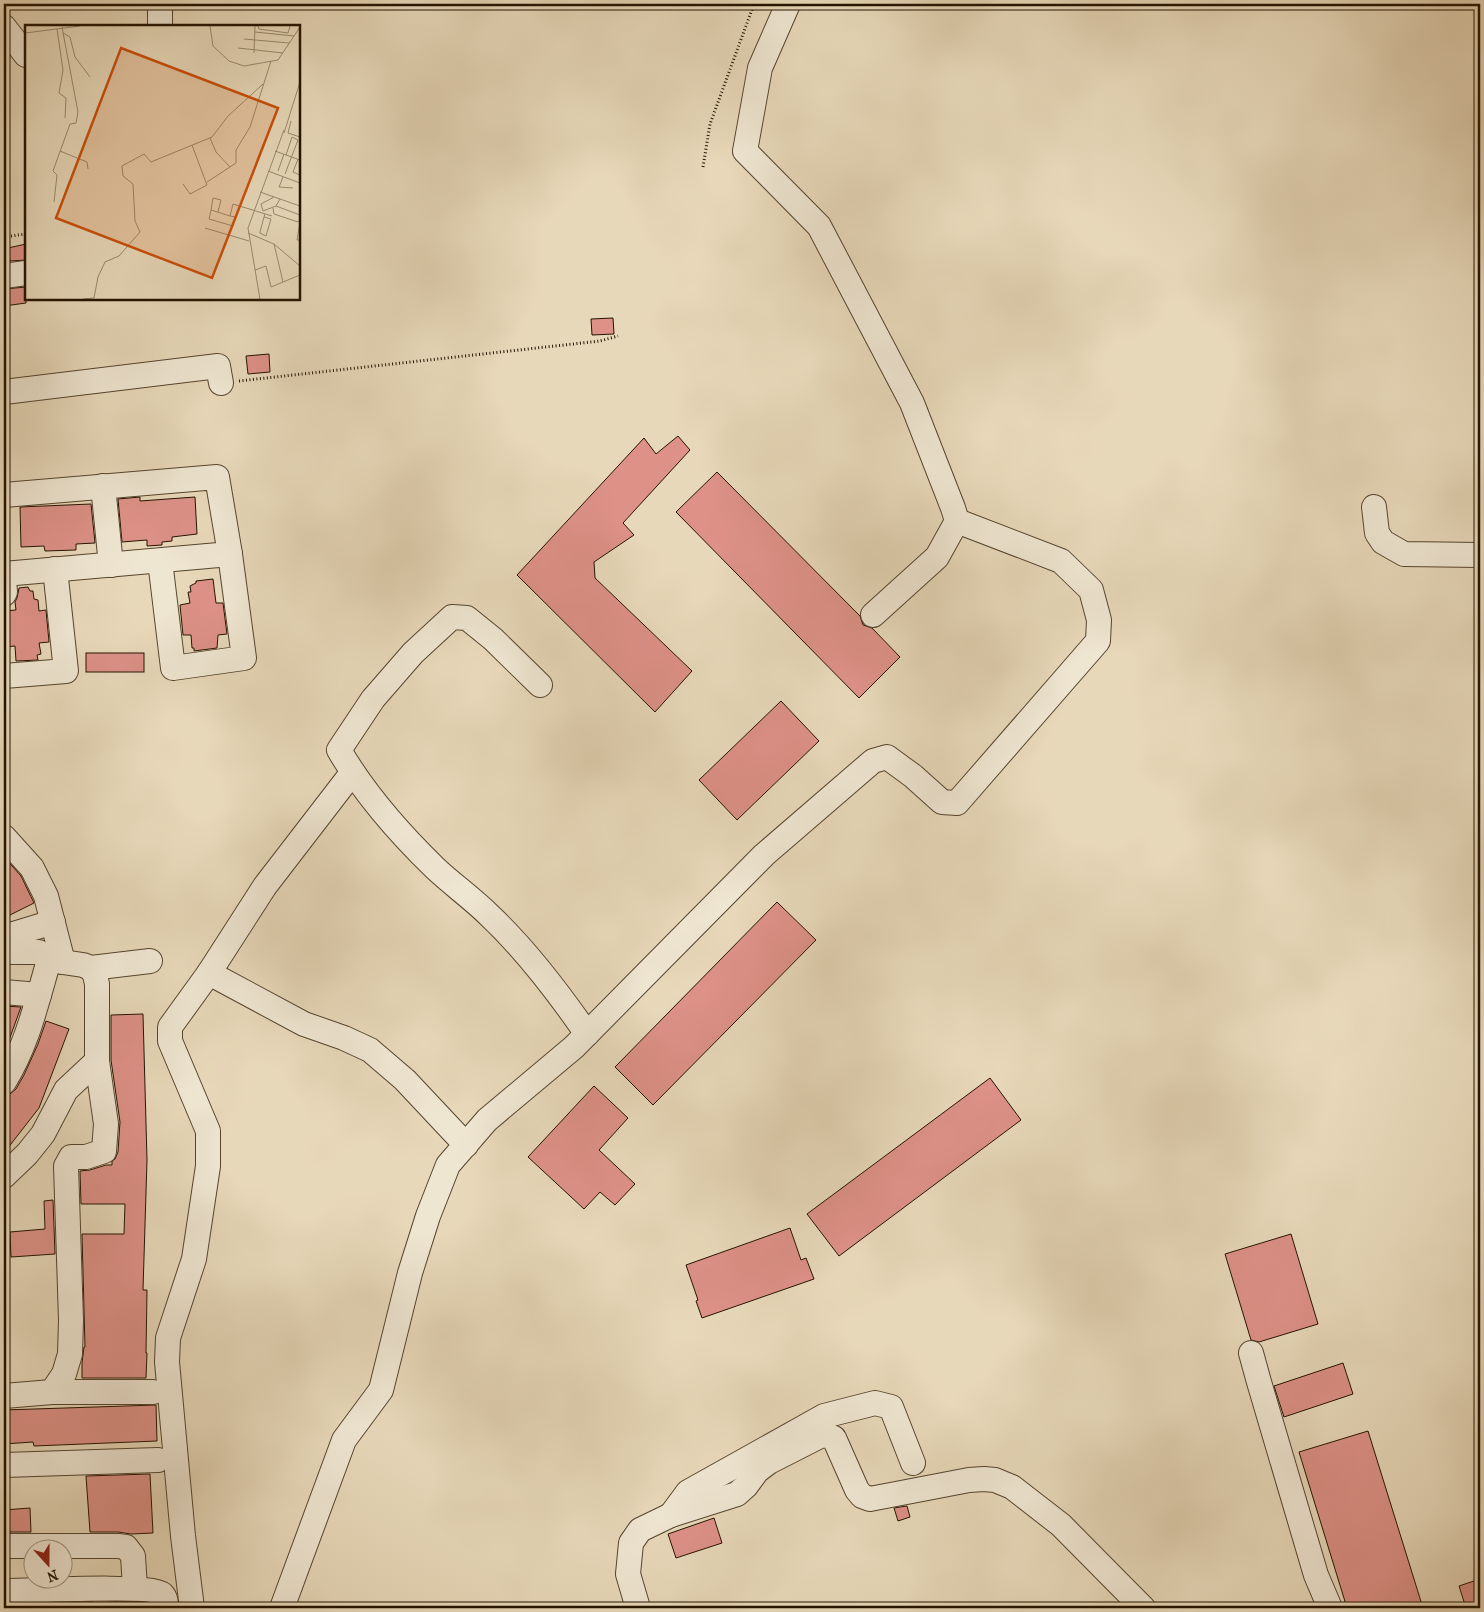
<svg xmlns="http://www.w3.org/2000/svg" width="1484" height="1612" font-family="'IM FELL French Canon',serif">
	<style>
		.building { fill: #dd9187; stroke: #241400 }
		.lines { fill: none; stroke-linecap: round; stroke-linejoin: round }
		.minor-casing { stroke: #55452e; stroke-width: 26 }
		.path { stroke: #241400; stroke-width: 3; stroke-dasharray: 1 2.5; stroke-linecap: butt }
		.minor { stroke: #efe6d2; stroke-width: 24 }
		.inset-road { fill: none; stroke: #998a6f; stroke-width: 1 }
		.view { fill: #cb4f0a; fill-opacity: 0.15; stroke: #cb4f0a; stroke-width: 2.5 }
		.inset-edge { fill: none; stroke: #241400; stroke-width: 2.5 }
	</style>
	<rect width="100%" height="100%" fill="#e7d8b9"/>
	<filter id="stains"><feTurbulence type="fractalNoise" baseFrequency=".004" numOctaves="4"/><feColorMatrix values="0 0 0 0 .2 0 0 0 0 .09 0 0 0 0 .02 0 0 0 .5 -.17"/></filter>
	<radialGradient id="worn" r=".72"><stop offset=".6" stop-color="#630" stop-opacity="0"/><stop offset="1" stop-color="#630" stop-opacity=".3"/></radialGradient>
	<g class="building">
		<polygon points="26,244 26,260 10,261 8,248"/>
		<polygon points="26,287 26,303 4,306 4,289"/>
		<polygon points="613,318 614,334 592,335 591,319"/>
		<polygon points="269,354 270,372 248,374 246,356"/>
		<polygon points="678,436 690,450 623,523 634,535 594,562 595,578 692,671 655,712 517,575 644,438 656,454"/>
		<polygon points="717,472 860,616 863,625 872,628 900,657 859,698 676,512"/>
		<polygon points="140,497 140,501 195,497 197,534 172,537 172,541 162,542 162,545 147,546 147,540 122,542 118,499"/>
		<polygon points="91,504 95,543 76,544 76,550 45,551 44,546 21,547 20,507"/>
		<polygon points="213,579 216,603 223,603 227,634 218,635 217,648 194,651 194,648 192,648 191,635 183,635 180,605 190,603 188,592 191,592 190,586 196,583 196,581"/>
		<polygon points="28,587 30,591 33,591 34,599 38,600 39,611 46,610 49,642 39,643 41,654 37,655 38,660 16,661 15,646 4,647 4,611 16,610 15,602 17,598 19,588"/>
		<rect x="86" y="653" width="58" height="19"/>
		<polygon points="781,701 819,741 737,820 699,780"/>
		<polygon points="4,857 21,876 34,903 4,918"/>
		<polygon points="777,902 816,940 653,1105 615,1067"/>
		<polygon points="4,1006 21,1007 4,1054"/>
		<polygon points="143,1014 147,1160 143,1290 147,1290 146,1353 147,1353 146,1378 82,1378 82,1363 84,1347 85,1347 82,1234 124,1234 125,1204 81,1204 80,1171 90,1170 106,1165 112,1165 112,1161 115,1159 118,1152 120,1122 111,1060 111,1015"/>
		<polygon points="46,1021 69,1029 39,1108 4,1153 4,1096 10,1094 16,1089 24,1075 38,1044"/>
		<polygon points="990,1078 1021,1120 839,1256 807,1214"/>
		<polygon points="594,1086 628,1118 599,1150 635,1184 615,1205 600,1192 584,1209 528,1157"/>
		<polygon points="53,1200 55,1254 11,1257 10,1232 45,1229 44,1201"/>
		<polygon points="790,1228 801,1260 806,1258 814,1279 702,1318 696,1301 698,1300 686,1265"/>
		<polygon points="1291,1234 1318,1324 1259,1342 1251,1340 1225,1254"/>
		<polygon points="1343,1363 1353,1394 1284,1417 1274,1386"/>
		<polygon points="156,1405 157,1441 34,1446 33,1442 4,1444 4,1410"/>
		<polygon points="1368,1431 1423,1608 1347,1608 1299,1452"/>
		<polygon points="150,1474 153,1533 131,1534 118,1532 90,1532 86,1476"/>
		<polygon points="907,1506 910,1517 898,1521 894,1508"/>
		<polygon points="30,1508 31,1532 4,1532 4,1510"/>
		<polygon points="714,1518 722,1543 676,1558 668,1534"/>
		<polygon points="1480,1579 1480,1608 1466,1608 1459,1586"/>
		<polygon points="93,1602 93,1608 53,1608 53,1603"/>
		<polygon points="119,1603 150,1605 152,1605 152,1608 120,1608"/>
	</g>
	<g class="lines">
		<g class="minor-casing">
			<g id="minor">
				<polyline points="160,4 160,26"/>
				<polyline points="788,4 760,68 745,151 819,226 912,403 953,508 957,521 937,557 873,615"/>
				<polyline points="4,27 26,55"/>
				<polyline points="4,276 26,273"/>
				<polyline points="4,392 218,366 221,383"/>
				<polyline points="103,486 111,565"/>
				<polyline points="4,495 217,477 230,554 4,574"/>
				<polyline points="1374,507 1377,533 1383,542 1404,554 1480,555"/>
				<polyline points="160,561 173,668 244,658 230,554"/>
				<polyline points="4,579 5,592 4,594"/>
				<polyline points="4,676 66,671 55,569"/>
				<path d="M540,685L493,639L467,618L452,617L413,653L373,699L339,750C364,793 399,833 435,868C453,885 473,899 490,916C527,951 558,992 587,1034"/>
				<polyline points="4,837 32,868 46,896 63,962"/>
				<polyline points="4,934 7,936 53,922"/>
				<polyline points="4,952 39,952 49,960 83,965 91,968 150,961"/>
				<polyline points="209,973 304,1024 344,1038 370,1050 405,1080 466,1145"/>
				<polyline points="4,992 39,995"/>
				<path d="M4,1082C27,1046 37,1001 49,960"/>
				<polyline points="4,1176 27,1154 43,1134 66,1090 97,1061"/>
				<polyline points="1251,1353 1259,1382 1316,1575 1330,1608"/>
				<polyline points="52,1392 64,1374 70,1354 71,1320 66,1166 71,1157 86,1157 104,1151 106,1124 97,1061 97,984 95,975 91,968"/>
				<polyline points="4,1396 52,1392 153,1392"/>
				<polyline points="4,1465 158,1460"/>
				<polyline points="671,1515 688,1492 824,1416 875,1403 891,1407 913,1463"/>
				<polyline points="4,1546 118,1546 126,1547 133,1556 135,1588"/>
				<path d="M4,1591C27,1591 151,1584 162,1594C166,1598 166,1603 166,1608"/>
				<polyline points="192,1608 183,1536 167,1362 168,1338 194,1259 208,1166 208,1131 170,1041 170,1027 209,973 265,886 352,773"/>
				<polyline points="282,1608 344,1440 381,1390 410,1273 428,1216 448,1165 487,1120 574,1047 764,855 873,761 887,757 913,776 942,802 957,803 1098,641 1099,620 1091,590 1061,561 957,521"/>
				<polyline points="638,1608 628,1574 631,1543 640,1530 671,1515 737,1494 746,1486 757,1471 769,1462 820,1436 827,1435 834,1438 857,1490 862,1496 870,1499 969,1480 984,1479 995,1480 1012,1487 1061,1525 1143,1608"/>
			</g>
		</g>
		<g class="path">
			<polyline points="703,167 710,124 754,4"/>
			<polyline points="4,237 26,234"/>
			<polyline points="239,381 600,341 618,336"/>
		</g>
		<use href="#minor" class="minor"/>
	</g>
	<g transform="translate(25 25)">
		<rect width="275" height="275" fill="#e7d8b9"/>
		<path class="inset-road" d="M185,1L188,21L204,36L219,41L253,35L275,2M233,1L234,4L263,8L265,1M32,4L38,45L34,68L41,73L40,93M230,7L269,11M0,8L55,1M38,8L45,12L50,32L65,52M219,14L264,18M213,23L258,28M229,28L230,1M266,96L263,108L275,112M259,108L275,57M185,113L191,127L205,142M35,126L62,137L63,144M250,126L275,135M273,134L268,147L275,150M243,146L275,158M253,146L259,129M260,149L273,115L267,112L261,130M258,152L254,162L268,163M182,157L211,138V125L225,102L246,36M158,159L165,169L182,160L167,120M235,167L275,181M249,172L236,179L238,186L251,181L255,174M29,177L32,150L28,146L45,99L51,98L53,87L37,2M251,181L275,190M248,183L249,189L273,197L275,194M186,185L188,173L196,175L193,187M205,191L210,192L208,201L184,194L186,185L205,191L208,179L247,191M239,192L246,194L241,211L235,208V207L239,192L240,189M275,197L272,215H275M180,203L224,216M223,208L249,219L258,257L246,262L241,241L230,245M249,219L275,241M258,257L275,250M58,274L69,273L73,252L80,237L94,231L115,207L110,196L108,159L98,151L97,141L119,129L126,137L187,112L203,91L238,59M235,274L223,203L259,105"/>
		<path class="view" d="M96,23L253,83L187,253L31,193Z"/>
		<rect width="275" height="275" class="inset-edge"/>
	</g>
	<rect width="1484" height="1612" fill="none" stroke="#e7d8b9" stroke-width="20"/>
	<rect x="5" y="5" width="1474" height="1602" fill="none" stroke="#241400" stroke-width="2.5"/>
	<rect x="10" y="10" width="1464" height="1592" fill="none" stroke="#241400"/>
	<g transform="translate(48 1564) rotate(159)"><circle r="24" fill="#efe6d2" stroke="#9e927e"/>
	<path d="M0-4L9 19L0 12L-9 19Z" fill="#8f2418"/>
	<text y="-8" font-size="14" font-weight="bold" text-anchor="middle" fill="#241400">N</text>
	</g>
	<rect width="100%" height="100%" filter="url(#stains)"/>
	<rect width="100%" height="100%" fill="url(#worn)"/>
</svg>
